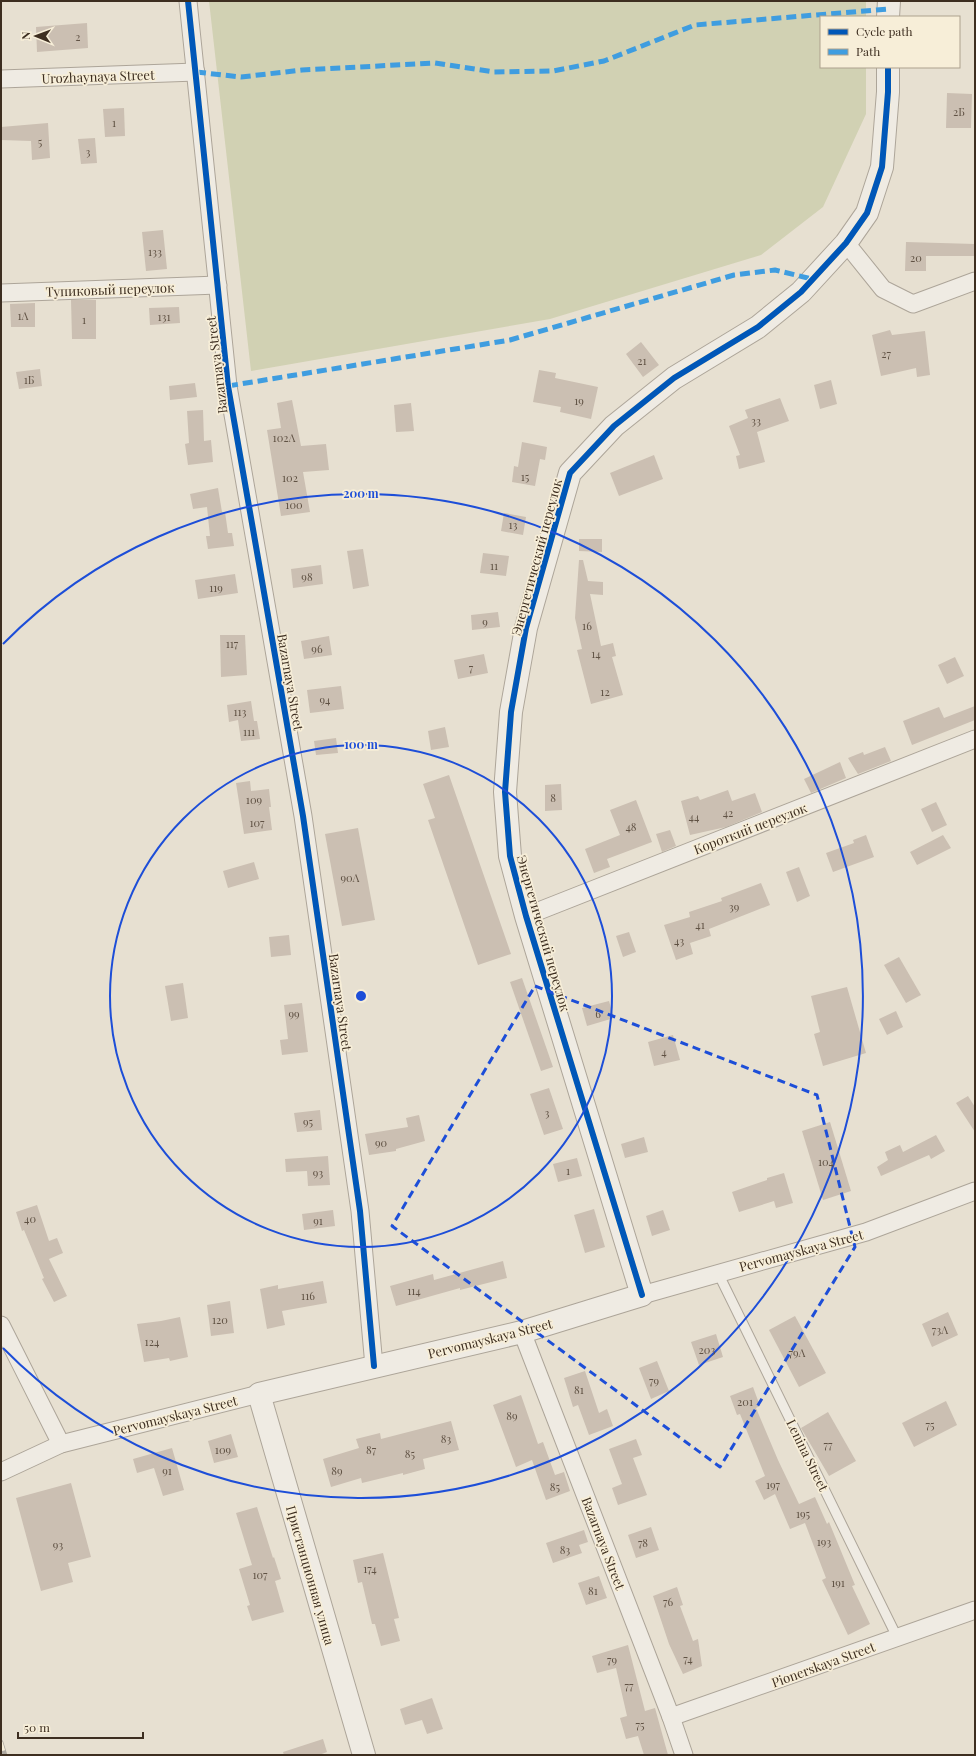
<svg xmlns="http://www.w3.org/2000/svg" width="976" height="1756" font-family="'Playfair Display',serif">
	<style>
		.cemetery { fill: #d1d1b3 }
		.building { fill: #cbbfb2 }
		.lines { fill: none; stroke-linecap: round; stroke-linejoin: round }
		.service-casing { stroke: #ada599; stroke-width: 11 }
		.minor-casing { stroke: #ada599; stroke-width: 19 }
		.tertiary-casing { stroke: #ada599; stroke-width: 24 }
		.service { stroke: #efebe3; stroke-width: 9 }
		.minor { stroke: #efebe3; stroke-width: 17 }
		.tertiary { stroke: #efebe3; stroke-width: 22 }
		.rail-casing { stroke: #afaaa2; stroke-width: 4.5 }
		.rail { stroke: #f7eed8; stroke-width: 3; stroke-dasharray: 9; stroke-linecap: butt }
		.quiet { stroke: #3f9de0; stroke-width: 5; stroke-dasharray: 10 5; stroke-linecap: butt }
		.cycleway-casing { stroke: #f7eed8; stroke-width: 8 }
		.cycleway { stroke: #0057b8; stroke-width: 6 }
		.marked { fill: none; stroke: #1d4ed8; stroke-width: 3; stroke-dasharray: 8 5; stroke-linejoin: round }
		.ring { fill: none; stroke: #1d4ed8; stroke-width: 2 }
		.labels { text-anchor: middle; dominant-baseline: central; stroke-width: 3.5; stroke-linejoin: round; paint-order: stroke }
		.number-label { font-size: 11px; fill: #605244 }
		.street-label { font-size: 13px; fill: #3d2e20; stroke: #f7eed8 }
		.centre { fill: #1d4ed8; stroke: #f7eed8; stroke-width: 2 }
		.ring-label { font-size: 12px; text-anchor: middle; font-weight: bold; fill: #1d4ed8; stroke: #f7eed8; stroke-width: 3.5; stroke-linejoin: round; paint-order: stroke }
	</style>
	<rect width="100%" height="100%" fill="#e7e0d1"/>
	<polygon class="cemetery" points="209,1 866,1 866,17 821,17 821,67 866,67 866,114 823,207 761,255 550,319 251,371"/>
	<g class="building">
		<polygon points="87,23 88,48 37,52 36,27"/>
		<polygon points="947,93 972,94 971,128 946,128"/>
		<polygon points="124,108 125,136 105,137 103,109"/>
		<polygon points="48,123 50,158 32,160 31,141 1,140 1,127"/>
		<polygon points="95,138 97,163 81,164 78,139"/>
		<polygon points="163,230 167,269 146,271 142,232"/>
		<polygon points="906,242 975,244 975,256 926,256 926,271 905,271"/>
		<polygon points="71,300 96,300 96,339 72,339"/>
		<polygon points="35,303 35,327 11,327 10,304"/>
		<polygon points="179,307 180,323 150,325 149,308"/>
		<polygon points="890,330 892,335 925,331 930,375 917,377 916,368 881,376 872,335"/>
		<polygon points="641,342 659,365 643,377 626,354"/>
		<polygon points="40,369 42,386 19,389 16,372"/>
		<polygon points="539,370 556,373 555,378 598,387 591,419 560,412 561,407 533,402"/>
		<polygon points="831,380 837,404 820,409 814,385"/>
		<polygon points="195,383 197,397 170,400 169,386"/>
		<polygon points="780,398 789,421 757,432 765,462 739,469 736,456 740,455 729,426 748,418 745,410"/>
		<polygon points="292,400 301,446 326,444 329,470 303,472 310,512 281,516 267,430 281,428 277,403"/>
		<polygon points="411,403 414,431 396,432 394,405"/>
		<polygon points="203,410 204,441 211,440 213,462 188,465 185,444 189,443 187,411"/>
		<polygon points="522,442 547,447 545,460 540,459 535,486 512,482 514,466 518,467"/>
		<polygon points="654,455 663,479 619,496 610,473"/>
		<polygon points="218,488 222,512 225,512 228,533 232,533 234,546 208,549 206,536 210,536 207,507 193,509 190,494"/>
		<polygon points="504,513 526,517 523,535 501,531"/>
		<polygon points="579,539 602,539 602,552 579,551"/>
		<polygon points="363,549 369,586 353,589 347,551"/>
		<polygon points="483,553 509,556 506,576 480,573"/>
		<polygon points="579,560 583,560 588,581 603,582 603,595 590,594 601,646 613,643 616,656 612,657 623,695 591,704 577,650 582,649 575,618"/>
		<polygon points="321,565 323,584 293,588 291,569"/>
		<polygon points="235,574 238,593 198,599 195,580"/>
		<polygon points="498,612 500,627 472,630 471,615"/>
		<polygon points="220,635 245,635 247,675 221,677"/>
		<polygon points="329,636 332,655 304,659 301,641"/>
		<polygon points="484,654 488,673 458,679 454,660"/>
		<polygon points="955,657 964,676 947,684 938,665"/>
		<polygon points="341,686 344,709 310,713 307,690"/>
		<polygon points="251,701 254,721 257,721 260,739 241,741 238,720 229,722 227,705"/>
		<polygon points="975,706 975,720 912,745 903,721 939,707 944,718"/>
		<polygon points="445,727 449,747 431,750 428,731"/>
		<polygon points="336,738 338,753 316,755 314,741"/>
		<polygon points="885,747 891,761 858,774 848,758 863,752 864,755"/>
		<polygon points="840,762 846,778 811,793 804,779"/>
		<polygon points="449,775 511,954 478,965 428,820 435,818 423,784"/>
		<polygon points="250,781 251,791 269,789 271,807 269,807 272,830 244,834 236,783"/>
		<polygon points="561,784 562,810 545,811 545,785"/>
		<polygon points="728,790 732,801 755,793 762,812 726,827 690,835 681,801 698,796 700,800"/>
		<polygon points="636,800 652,842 607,859 610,867 594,873 585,849 620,835 610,810"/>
		<polygon points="936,802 947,825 932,832 921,809"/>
		<polygon points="358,828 375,920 342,926 325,834"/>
		<polygon points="670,830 676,846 662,852 656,834"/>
		<polygon points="866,835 874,857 833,872 826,853 854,843 853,840"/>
		<polygon points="943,835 951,848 917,865 910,852"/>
		<polygon points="254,862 259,879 228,888 223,871"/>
		<polygon points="799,867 810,896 797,902 786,872"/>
		<polygon points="761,883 770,905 709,929 711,936 690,943 693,954 676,960 664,925 690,917 689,912 722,901 721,898"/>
		<polygon points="629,932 636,952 623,957 616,936"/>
		<polygon points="289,935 291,955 271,957 269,937"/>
		<polygon points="899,957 921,995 906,1003 884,965"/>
		<polygon points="522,978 553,1067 541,1071 510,982"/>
		<polygon points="183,983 188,1018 171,1021 165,986"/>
		<polygon points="847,987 866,1053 823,1066 814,1034 820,1032 811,996"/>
		<polygon points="609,1001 614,1018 587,1026 582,1008"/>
		<polygon points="302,1003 308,1052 282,1055 280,1040 288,1039 284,1005"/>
		<polygon points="896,1011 903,1027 887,1035 879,1019"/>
		<polygon points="673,1035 680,1060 654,1066 648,1042"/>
		<polygon points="549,1088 563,1129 544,1135 530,1094"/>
		<polygon points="968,1096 975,1107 975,1132 956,1103"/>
		<polygon points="320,1110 322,1130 297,1132 294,1113"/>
		<polygon points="419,1115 425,1141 396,1149 396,1151 369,1155 365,1134 408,1127 406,1118"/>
		<polygon points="830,1122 851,1191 823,1200 802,1131"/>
		<polygon points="936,1135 945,1151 931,1159 929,1155 881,1176 877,1167 888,1160 885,1152 900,1145 903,1152"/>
		<polygon points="644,1137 648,1152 625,1158 621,1144"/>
		<polygon points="328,1156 330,1185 308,1186 307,1171 286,1172 285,1159"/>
		<polygon points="577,1158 582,1176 558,1182 553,1164"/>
		<polygon points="784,1173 793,1203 776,1208 774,1201 739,1212 732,1192 767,1180 767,1178"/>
		<polygon points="37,1205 49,1241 57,1238 63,1253 49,1259 67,1296 54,1302 42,1279 44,1278 24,1230 22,1231 16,1212"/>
		<polygon points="594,1209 605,1247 585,1253 574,1215"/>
		<polygon points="333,1210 335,1226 304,1230 302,1214"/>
		<polygon points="663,1210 670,1230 652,1236 646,1216"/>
		<polygon points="503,1261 507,1278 460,1290 460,1288 396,1306 390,1286 433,1274 434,1280"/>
		<polygon points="323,1281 327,1303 282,1311 285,1325 267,1329 260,1289 278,1285 278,1289"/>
		<polygon points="230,1301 234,1333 211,1336 207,1305"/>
		<polygon points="948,1312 958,1335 932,1347 922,1324"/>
		<polygon points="795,1316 826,1373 799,1387 769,1330"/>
		<polygon points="180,1317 188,1357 170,1361 169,1358 144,1362 137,1324 161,1321"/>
		<polygon points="716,1334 723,1357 699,1365 691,1342"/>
		<polygon points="657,1361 669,1391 651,1399 639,1368"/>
		<polygon points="585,1371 599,1413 607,1409 613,1426 589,1435 578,1405 573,1407 564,1378"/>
		<polygon points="753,1387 760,1406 756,1408 778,1460 799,1504 815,1497 827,1524 829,1522 855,1585 852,1586 870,1624 848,1635 822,1580 826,1578 805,1523 790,1529 775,1494 764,1500 755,1481 765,1476 740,1414 737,1415 730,1396"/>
		<polygon points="521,1395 538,1444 543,1442 555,1475 564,1472 570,1491 546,1500 532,1460 516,1467 493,1405"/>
		<polygon points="946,1401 957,1425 914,1447 902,1423"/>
		<polygon points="828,1412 856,1461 829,1476 801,1428"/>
		<polygon points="451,1421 459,1450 423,1459 425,1469 403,1475 403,1473 362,1483 361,1478 331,1487 323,1459 359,1448 356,1439 380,1433 381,1439"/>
		<polygon points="231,1434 238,1457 214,1463 208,1441"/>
		<polygon points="636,1439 642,1455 633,1458 647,1495 618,1505 612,1488 622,1484 609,1449"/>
		<polygon points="172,1448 184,1490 163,1496 154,1468 137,1473 133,1459"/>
		<polygon points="71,1483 91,1557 68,1563 73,1582 41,1591 16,1498"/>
		<polygon points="257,1507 273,1558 274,1557 281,1579 275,1581 284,1612 252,1621 247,1606 250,1605 239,1569 252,1565 236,1513"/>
		<polygon points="651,1527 659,1550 636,1558 628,1535"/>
		<polygon points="584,1530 588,1542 579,1545 582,1553 553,1563 546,1543"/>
		<polygon points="383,1553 399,1618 394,1619 400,1641 381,1646 375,1624 372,1624 362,1582 358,1583 353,1560"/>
		<polygon points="599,1576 607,1598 586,1605 578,1583"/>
		<polygon points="677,1587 683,1605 680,1606 693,1641 698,1639 702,1666 683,1674 669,1644 653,1596"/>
		<polygon points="628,1645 645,1711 655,1708 668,1755 644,1755 638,1736 626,1739 620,1718 627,1716 616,1668 597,1673 592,1656"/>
		<polygon points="432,1698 443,1729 427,1734 422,1720 405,1725 400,1709"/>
		<polygon points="323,1739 327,1752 319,1755 284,1755 283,1752"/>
	</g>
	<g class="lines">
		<g class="service-casing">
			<polyline id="service" points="718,1273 897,1637"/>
		</g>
		<g class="minor-casing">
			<g id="minor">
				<polyline points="188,1 228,386 303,816 360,1211 374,1366"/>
				<polyline points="1,79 196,72"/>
				<polyline points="846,243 883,289 913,304 975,281"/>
				<polyline points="1,293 218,285"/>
				<polyline points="526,916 975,739"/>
				<polyline points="642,1295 866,1232 975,1191"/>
				<polyline points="1,1325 61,1444"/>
				<polyline points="522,1332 671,1717 684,1755"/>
				<polyline points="1,1472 61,1444 259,1394"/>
				<polyline points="671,1717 975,1610"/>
			</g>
		</g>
		<g class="tertiary-casing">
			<g id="tertiary">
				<polyline points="888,17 889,1"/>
				<polyline points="364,1755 259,1394 522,1332 642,1295 526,916 510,856 505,792 511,712 526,628 570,473 614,426 674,378 758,327 801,292 846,243 867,213 882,167 888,92 888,67"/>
			</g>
		</g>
		<use href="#service" class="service"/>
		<use href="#minor" class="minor"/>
		<use href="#tertiary" class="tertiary"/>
		<g class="rail-casing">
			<polyline id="rail" points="1,1742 5,1755"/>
		</g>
		<use href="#rail" class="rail"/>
		<g class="quiet">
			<polyline points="196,72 241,77 302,70 435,63 494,72 553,71 604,61 695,25 888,9"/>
			<polyline points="228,386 510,340 734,275 775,270 812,279"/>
		</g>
		<g class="cycleway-casing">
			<g id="cycleway">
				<polyline points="188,1 228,386 303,816 360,1211 374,1366"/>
				<polyline points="642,1295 526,916 510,856 505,792 511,712 526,628 570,473 614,426 674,378 758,327 801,292 846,243 867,213 882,167 888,92 888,67"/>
			</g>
		</g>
		<use href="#cycleway" class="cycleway"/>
	</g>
	<path class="marked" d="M535,986L817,1095L855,1247L720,1467L392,1226Z"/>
	<g class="ring">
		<circle cx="361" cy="996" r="251"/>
		<path d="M3 644A502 502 0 1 1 3 1348"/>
	</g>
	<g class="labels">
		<g class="number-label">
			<text x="78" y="36">2</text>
			<text x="959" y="111">2Б</text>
			<text x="114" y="122">1</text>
			<text x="40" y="141">5</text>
			<text x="88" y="151">3</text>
			<text x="155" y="251">133</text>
			<text x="916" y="257">20</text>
			<text x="23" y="315">1А</text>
			<text x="164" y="316">131</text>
			<text x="84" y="319">1</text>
			<text x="886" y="353">27</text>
			<text x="642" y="360">21</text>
			<text x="29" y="379">1Б</text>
			<text x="579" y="400">19</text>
			<text x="756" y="420">33</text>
			<text x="284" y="437">102А</text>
			<text x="525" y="476">15</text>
			<text x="290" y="477">102</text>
			<text x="294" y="504">100</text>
			<text x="513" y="524">13</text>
			<text x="494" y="565">11</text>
			<text x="307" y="576">98</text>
			<text x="216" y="587">119</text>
			<text x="485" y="621">9</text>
			<text x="587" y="625">16</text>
			<text x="232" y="643">117</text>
			<text x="317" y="648">96</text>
			<text x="596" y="653">14</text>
			<text x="471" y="667">7</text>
			<text x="605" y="691">12</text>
			<text x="325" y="699">94</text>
			<text x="240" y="711">113</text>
			<text x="249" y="731">111</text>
			<text x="553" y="797">8</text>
			<text x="254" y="799">109</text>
			<text x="728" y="812">42</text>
			<text x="694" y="816">44</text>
			<text x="257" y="822">107</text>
			<text x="631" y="826">48</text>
			<text x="350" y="877">90А</text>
			<text x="734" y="906">39</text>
			<text x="700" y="924">41</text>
			<text x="679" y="940">43</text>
			<text x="294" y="1013">99</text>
			<text x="598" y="1013">6</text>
			<text x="664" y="1051">4</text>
			<text x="547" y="1112">3</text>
			<text x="308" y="1121">95</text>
			<text x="381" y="1142">90</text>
			<text x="826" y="1161">104</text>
			<text x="568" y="1170">1</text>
			<text x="318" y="1172">93</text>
			<text x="30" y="1218">40</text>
			<text x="318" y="1220">91</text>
			<text x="414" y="1290">114</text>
			<text x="308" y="1295">116</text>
			<text x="220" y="1319">120</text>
			<text x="940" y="1329">73А</text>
			<text x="152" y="1341">124</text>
			<text x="707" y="1349">203</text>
			<text x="797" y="1352">79А</text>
			<text x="654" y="1380">79</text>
			<text x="579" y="1389">81</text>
			<text x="745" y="1401">201</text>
			<text x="512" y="1415">89</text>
			<text x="930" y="1424">75</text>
			<text x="446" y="1438">83</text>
			<text x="828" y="1444">77</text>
			<text x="223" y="1449">109</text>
			<text x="371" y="1449">87</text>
			<text x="410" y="1453">85</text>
			<text x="167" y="1470">91</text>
			<text x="337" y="1470">89</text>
			<text x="773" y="1484">197</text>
			<text x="555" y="1486">85</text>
			<text x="803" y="1513">195</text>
			<text x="824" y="1541">193</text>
			<text x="643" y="1542">78</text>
			<text x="58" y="1544">93</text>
			<text x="565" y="1549">83</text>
			<text x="370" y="1568">174</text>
			<text x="260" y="1574">107</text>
			<text x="838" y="1582">191</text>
			<text x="593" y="1590">81</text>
			<text x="668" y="1601">76</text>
			<text x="688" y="1658">74</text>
			<text x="612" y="1659">79</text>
			<text x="629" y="1685">77</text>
			<text x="640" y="1724">75</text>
		</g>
		<g class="street-label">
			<text transform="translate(98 76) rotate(-2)">Urozhaynaya Street</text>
			<text transform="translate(110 289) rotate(-2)">Тупиковый переулок</text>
			<text transform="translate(216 365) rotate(-97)">Bazarnaya Street</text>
			<text transform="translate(536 557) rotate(-75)">Энергетический переулок</text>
			<text transform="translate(291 682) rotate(80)">Bazarnaya Street</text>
			<text transform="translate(750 828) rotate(-21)">Короткий переулок</text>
			<text transform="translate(544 933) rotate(74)">Энергетический переулок</text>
			<text transform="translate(341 1002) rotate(82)">Bazarnaya Street</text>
			<text transform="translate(801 1250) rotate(-15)">Pervomayskaya Street</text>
			<text transform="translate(490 1338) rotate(-14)">Pervomayskaya Street</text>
			<text transform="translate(175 1415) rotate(-14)">Pervomayskaya Street</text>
			<text transform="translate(808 1455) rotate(64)">Lenina Street</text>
			<text transform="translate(604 1543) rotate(69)">Bazarnaya Street</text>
			<text transform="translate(311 1575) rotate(74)">Пристанционная улица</text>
			<text transform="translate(823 1664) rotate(-20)">Pionerskaya Street</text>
		</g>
	</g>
	<circle cx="361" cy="996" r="6" class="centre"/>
	<g class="ring-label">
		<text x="361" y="498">200 m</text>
		<text x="361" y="749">100 m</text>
	</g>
	<rect width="976" height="1756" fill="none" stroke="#3d2e20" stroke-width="4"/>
	<rect x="820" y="16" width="140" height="52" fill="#f7eed8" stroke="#ada18e"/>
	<rect x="828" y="29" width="20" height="6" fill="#0057b8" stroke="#ada18e"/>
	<text x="856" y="36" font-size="12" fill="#3d2e20">Cycle path</text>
	<rect x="828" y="49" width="20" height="6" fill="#3f9de0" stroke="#ada18e"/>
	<text x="856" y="56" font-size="12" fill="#3d2e20">Path</text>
	<g transform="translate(36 36) rotate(271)" stroke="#f7eed8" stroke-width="3" paint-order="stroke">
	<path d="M0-3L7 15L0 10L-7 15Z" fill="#3d2e20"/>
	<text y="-6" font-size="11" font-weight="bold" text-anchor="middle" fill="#3d2e20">N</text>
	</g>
	<path d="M18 1732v6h125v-6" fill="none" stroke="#3d2e20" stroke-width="2"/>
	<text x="24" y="1732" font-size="12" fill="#3d2e20" stroke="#f7eed8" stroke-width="3" paint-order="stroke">50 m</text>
</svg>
